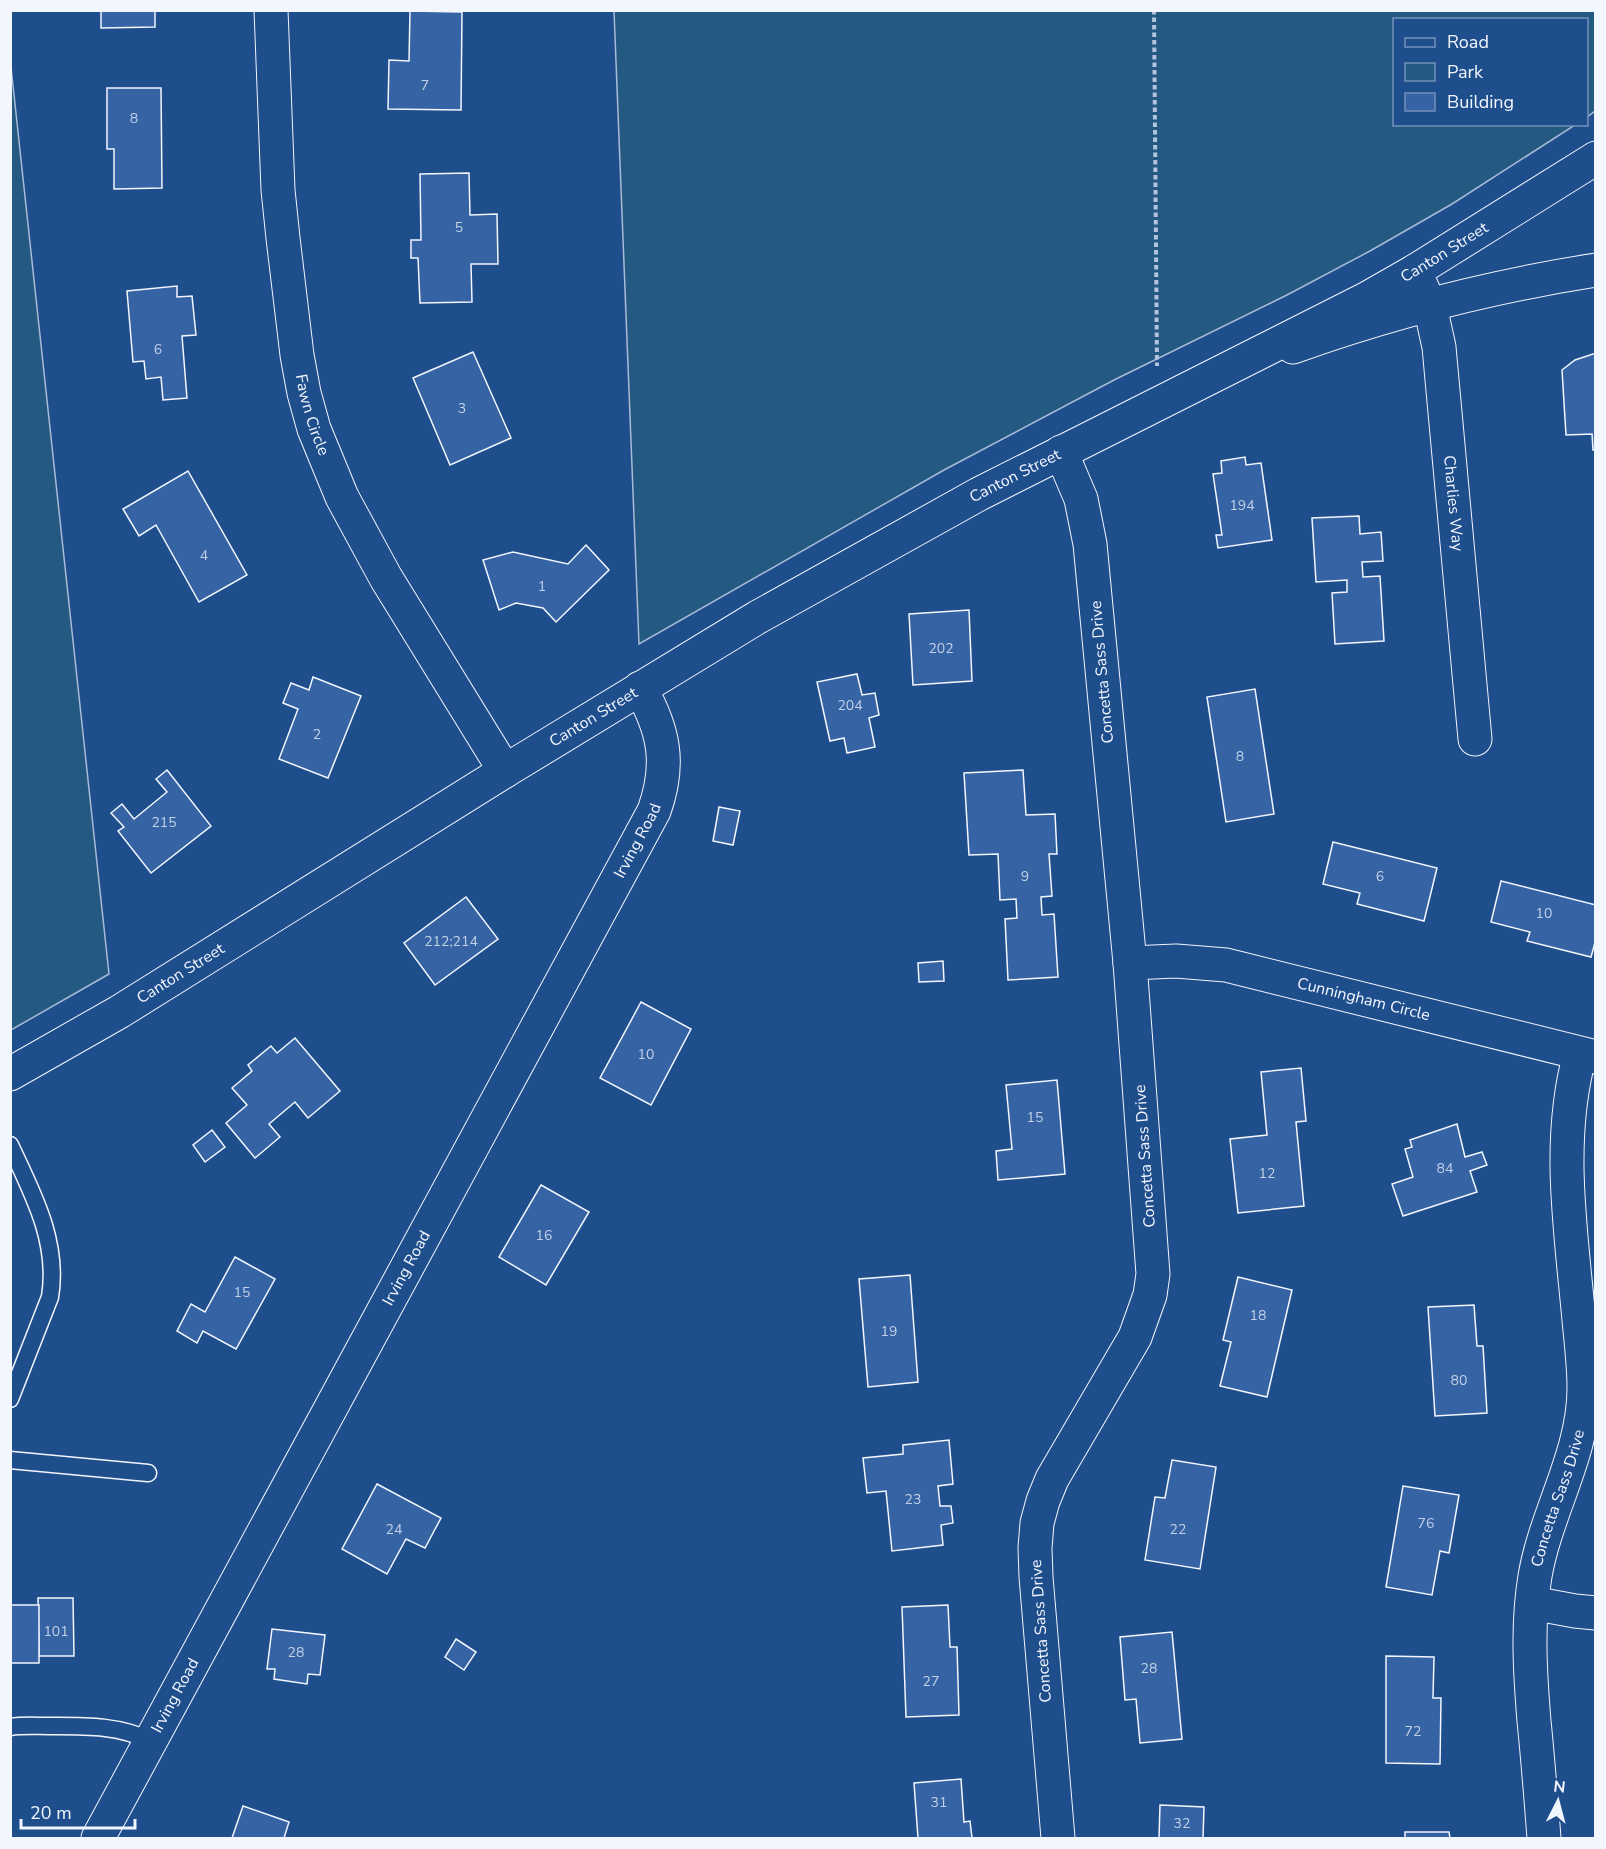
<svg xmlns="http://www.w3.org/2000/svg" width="1606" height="1849" font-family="'Nunito Sans',sans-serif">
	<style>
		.green { fill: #245a82; stroke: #a8bbd7; stroke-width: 1.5 }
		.building { fill: #3563a3; stroke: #f2f6ff; stroke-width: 1.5 }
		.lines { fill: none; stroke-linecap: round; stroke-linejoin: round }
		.service-casing { stroke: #f2f6ff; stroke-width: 19 }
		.minor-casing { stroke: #f2f6ff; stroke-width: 35 }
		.tertiary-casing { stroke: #f2f6ff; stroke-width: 35 }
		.secondary-casing { stroke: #f2f6ff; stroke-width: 35 }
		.path { stroke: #b3c4dc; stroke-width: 4; stroke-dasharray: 4.5 3; stroke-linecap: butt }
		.service { stroke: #1f4e8c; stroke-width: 16 }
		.minor { stroke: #1f4e8c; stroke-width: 33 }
		.tertiary { stroke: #1f4e8c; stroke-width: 33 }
		.secondary { stroke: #1f4e8c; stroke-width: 33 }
		.labels { text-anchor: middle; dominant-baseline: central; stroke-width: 4.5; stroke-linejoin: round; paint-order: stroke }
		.number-label { font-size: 14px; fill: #c3d1e8 }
		.street-label { font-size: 16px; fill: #f2f6ff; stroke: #1f4e8c }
	</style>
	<rect width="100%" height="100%" fill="#1f4e8c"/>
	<g class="green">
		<polygon points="614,11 1595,11 1595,111 1587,117 1586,20 1394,20 1394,124 1575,125 1452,204 1370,251 1287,295 1114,380 944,470 639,644"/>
		<polygon points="11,67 109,974 11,1030 10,1030"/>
	</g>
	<g class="building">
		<polygon points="101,10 155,10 155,27 101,28"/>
		<polygon points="410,11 462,12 461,110 388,109 389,60 409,61"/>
		<polygon points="107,88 161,88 162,188 114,189 114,149 107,149"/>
		<polygon points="469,173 470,215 497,214 498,264 471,264 472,302 420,303 418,258 411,258 411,240 421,240 420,174"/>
		<polygon points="177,286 177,297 192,296 196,335 182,336 187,398 163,400 161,377 146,379 144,361 133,362 127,291"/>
		<polygon points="473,352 511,438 450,465 413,378"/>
		<polygon points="1596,353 1596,450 1593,450 1592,434 1566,435 1562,370 1575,360"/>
		<polygon points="1245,457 1246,465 1261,463 1272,540 1218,548 1216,535 1222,535 1213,474 1222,473 1221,461"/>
		<polygon points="188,471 247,575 199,602 156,525 139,536 123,509"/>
		<polygon points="1359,516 1360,534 1381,532 1383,561 1362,562 1363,577 1380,576 1384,641 1335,644 1332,593 1347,592 1347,580 1316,582 1312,518"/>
		<polygon points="586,545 609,570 556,622 543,608 516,603 499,610 483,560 513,552 568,564"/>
		<polygon points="969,610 972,681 913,685 909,614"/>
		<polygon points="857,674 862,695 875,693 879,715 869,718 875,747 847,753 844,738 830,741 817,682"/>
		<polygon points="313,677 361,696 328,778 279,759 298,709 283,703 291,683 309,690"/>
		<polygon points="1255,689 1274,814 1226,822 1207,697"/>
		<polygon points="167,770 211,826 151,873 118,831 124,827 111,813 122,804 134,819 167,792 156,779"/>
		<polygon points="1023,770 1026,815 1055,814 1057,854 1049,854 1052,896 1041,897 1042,915 1054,914 1058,977 1008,980 1005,919 1017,918 1016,899 1000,900 998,854 969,855 964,773"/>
		<polygon points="719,807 740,811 733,845 713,841"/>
		<polygon points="1333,842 1437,868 1424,921 1357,904 1360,893 1323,884"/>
		<polygon points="1501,881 1596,905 1596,939 1591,957 1527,941 1530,932 1491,922"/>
		<polygon points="466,897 498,939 435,985 404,943"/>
		<polygon points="943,961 944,981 919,982 918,963"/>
		<polygon points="641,1002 691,1029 651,1105 600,1078"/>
		<polygon points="295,1038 340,1091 308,1118 295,1102 269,1124 280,1137 255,1158 226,1123 247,1105 232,1088 252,1071 248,1065 271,1046 277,1053"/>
		<polygon points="1301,1068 1306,1121 1296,1122 1304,1206 1238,1213 1230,1139 1267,1135 1261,1072"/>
		<polygon points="1057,1080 1065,1174 998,1180 996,1151 1012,1149 1006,1085"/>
		<polygon points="1457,1124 1465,1157 1482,1152 1487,1165 1470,1171 1477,1192 1403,1216 1392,1184 1413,1177 1405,1149 1412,1147 1410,1140"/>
		<polygon points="212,1130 225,1147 205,1162 193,1145"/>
		<polygon points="541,1185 589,1212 546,1285 499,1257"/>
		<polygon points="235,1257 275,1279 236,1349 203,1331 197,1343 177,1331 191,1304 205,1312"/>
		<polygon points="910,1275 918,1382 868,1387 859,1279"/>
		<polygon points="1238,1277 1292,1290 1267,1397 1220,1386 1231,1342 1223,1340"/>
		<polygon points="1474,1305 1477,1346 1483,1346 1487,1413 1435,1416 1428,1307"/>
		<polygon points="949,1440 953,1484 938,1486 940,1506 951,1506 953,1523 941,1525 943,1545 892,1551 886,1491 867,1493 863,1458 903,1454 903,1445"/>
		<polygon points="1172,1460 1216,1467 1200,1569 1145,1560 1155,1497 1165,1498"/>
		<polygon points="377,1484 441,1518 425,1548 406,1539 387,1574 342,1549"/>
		<polygon points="1403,1486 1459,1495 1449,1553 1440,1551 1432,1595 1386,1587"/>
		<polygon points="38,1598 73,1598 74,1656 39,1656"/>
		<rect x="10" y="1605" width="29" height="58"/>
		<polygon points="948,1605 950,1647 957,1647 959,1715 906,1717 902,1607"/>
		<polygon points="272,1629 325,1635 320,1675 308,1674 307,1684 274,1679 275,1669 267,1669"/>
		<polygon points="1172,1632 1182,1739 1140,1743 1136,1699 1125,1700 1120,1637"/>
		<polygon points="456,1639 476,1652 464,1670 445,1657"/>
		<polygon points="1386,1656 1434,1657 1433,1698 1441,1698 1440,1764 1386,1763"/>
		<polygon points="961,1779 964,1822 970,1821 972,1838 918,1838 914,1783"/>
		<polygon points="1160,1805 1204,1807 1203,1838 1159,1838"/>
		<polygon points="243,1806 289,1822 284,1838 232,1838"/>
		<polygon points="1405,1832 1449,1832 1450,1838 1405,1838"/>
	</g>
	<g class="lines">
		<g class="service-casing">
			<g id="service">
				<path d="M10,1145C33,1194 59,1242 50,1297L10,1399"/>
				<polyline points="10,1460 148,1473"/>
				<path d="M10,1727C23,1725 36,1726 49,1726C85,1726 118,1725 151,1741"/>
			</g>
		</g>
		<g class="minor-casing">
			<g id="minor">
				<path id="s1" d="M271,10L278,190L283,238L297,355L304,393L314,429L342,497L386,578L505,771"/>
				<path id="s2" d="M1415,271L1430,306L1439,347L1475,739"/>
				<path id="s3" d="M1130,963L1176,961L1226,965L1596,1057"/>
				<polyline points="1532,1603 1575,1611 1596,1613"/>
				<path id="s4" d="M98,1838L654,811C671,764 664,730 640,688"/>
				<polyline points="1058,1838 1036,1577 1035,1548 1037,1523 1043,1501 1052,1479 1135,1337 1150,1295 1153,1274 1130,963 1090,544 1081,499 1061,452"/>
				<path id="s5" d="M1544,1838C1541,1799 1538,1760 1534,1721C1530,1672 1527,1625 1535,1576C1546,1512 1584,1454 1584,1388C1584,1365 1581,1342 1579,1320C1571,1231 1556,1141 1580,1054"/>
			</g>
		</g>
		<g class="tertiary-casing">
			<path id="tertiary" d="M1293,347C1391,312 1494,286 1596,270"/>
		</g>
		<g class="secondary-casing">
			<g id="secondary">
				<path id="s6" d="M10,1074L119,1012L505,771L758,617L979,494L1366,299L1415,271L1596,158"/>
			</g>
		</g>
		<polyline class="path" points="1154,10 1157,366"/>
		<use href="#service" class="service"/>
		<use href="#minor" class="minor"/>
		<use href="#tertiary" class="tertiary"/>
		<use href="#secondary" class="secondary"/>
	</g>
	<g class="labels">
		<g class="number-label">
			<text x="425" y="85">7</text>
			<text x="134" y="118">8</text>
			<text x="459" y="227">5</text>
			<text x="158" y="349">6</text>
			<text x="462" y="408">3</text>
			<text x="1242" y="505">194</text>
			<text x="204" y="555">4</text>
			<text x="542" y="586">1</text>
			<text x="941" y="648">202</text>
			<text x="850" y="705">204</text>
			<text x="317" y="734">2</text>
			<text x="1240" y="756">8</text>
			<text x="164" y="822">215</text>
			<text x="1025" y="876">9</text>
			<text x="1380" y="876">6</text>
			<text x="1544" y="913">10</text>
			<text x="451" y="941">212;214</text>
			<text x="646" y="1054">10</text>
			<text x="1035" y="1117">15</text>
			<text x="1445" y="1168">84</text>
			<text x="1267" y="1173">12</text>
			<text x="544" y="1235">16</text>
			<text x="242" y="1292">15</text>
			<text x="1258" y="1315">18</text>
			<text x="889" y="1331">19</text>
			<text x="1459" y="1380">80</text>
			<text x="913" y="1499">23</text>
			<text x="1426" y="1523">76</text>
			<text x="394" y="1529">24</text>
			<text x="1178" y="1529">22</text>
			<text x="56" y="1631">101</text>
			<text x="296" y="1652">28</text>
			<text x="1149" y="1668">28</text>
			<text x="931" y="1681">27</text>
			<text x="1413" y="1731">72</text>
			<text x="939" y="1802">31</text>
			<text x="1182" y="1823">32</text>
		</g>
		<g class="street-label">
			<text stroke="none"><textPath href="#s6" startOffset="1654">Canton Street</textPath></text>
			<text stroke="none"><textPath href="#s1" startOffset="408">Fawn Circle</textPath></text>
			<text stroke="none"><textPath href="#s6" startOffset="1170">Canton Street</textPath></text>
			<text stroke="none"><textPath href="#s2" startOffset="237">Charlies Way</textPath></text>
			<text transform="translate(1102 672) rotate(-95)">Concetta Sass Drive</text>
			<text stroke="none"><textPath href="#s6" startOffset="684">Canton Street</textPath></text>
			<text stroke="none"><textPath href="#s4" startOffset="1134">Irving Road</textPath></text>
			<text stroke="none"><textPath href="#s6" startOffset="198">Canton Street</textPath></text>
			<text stroke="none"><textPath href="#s3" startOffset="238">Cunningham Circle</textPath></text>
			<text transform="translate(1145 1156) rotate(-94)">Concetta Sass Drive</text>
			<text stroke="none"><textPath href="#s4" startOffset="648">Irving Road</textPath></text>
			<text stroke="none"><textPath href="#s5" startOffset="344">Concetta Sass Drive</textPath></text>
			<text transform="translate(1041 1631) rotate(-94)">Concetta Sass Drive</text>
			<text stroke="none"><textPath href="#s4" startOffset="162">Irving Road</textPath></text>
		</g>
	</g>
	<rect width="1606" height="1849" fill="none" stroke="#f2f6ff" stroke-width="24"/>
	<rect x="1393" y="18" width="195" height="108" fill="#1f4e8c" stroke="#7391ba" stroke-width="1.5"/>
	<rect x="1405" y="38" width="30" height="9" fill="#1f4e8c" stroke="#7391ba" stroke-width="1.5"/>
	<text x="1447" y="48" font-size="18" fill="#f2f6ff">Road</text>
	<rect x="1405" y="63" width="30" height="18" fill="#245a82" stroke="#7391ba" stroke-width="1.5"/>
	<text x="1447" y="78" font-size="18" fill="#f2f6ff">Park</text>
	<rect x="1405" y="93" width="30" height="18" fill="#3563a3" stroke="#7391ba" stroke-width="1.5"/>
	<text x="1447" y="108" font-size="18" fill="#f2f6ff">Building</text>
	<g transform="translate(1558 1801) rotate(6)" stroke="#1f4e8c" stroke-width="4.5" paint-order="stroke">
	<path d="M0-4.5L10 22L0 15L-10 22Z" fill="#f2f6ff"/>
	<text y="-9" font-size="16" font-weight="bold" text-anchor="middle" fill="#f2f6ff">N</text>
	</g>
	<path d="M21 1819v9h114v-9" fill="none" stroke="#f2f6ff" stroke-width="3"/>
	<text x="30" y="1819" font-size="18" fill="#f2f6ff" stroke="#1f4e8c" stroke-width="4.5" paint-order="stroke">20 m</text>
</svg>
